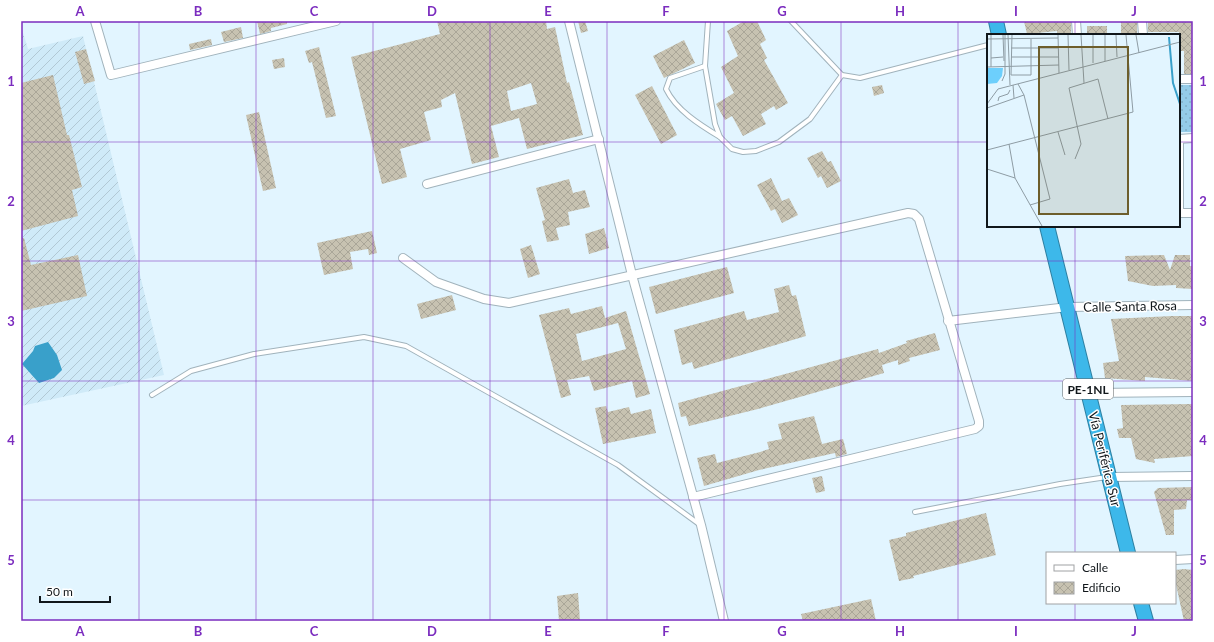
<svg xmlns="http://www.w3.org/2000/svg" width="1214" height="642" font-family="Lato,sans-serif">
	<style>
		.industrial { fill: url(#industrial-furrows) }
		.green { fill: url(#green-dots) }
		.water { fill: #39a0ca }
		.building { fill: url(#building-cross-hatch); fill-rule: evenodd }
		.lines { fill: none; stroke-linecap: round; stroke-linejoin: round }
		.lane-casing { stroke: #a1b3bc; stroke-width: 6 }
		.street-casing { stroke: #a1b3bc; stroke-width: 10 }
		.highway-casing { stroke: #2e80a2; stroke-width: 16 }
		.lane { stroke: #fff; stroke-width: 4 }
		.street { stroke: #fff; stroke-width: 8 }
		.highway { stroke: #3db8ea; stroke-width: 14 }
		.grid { fill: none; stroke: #7b2cbf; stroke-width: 1; stroke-opacity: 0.55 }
		.labels { text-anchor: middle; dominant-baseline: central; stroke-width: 3; stroke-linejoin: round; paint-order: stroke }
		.shield { fill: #fff; stroke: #585d5f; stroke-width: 1 }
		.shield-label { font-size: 12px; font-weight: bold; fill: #11171b }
		.street-label { font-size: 13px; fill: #11171b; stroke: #fff }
		.inset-river { fill: none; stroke: #39a0ca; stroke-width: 2 }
		.inset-road { fill: none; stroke: #8e9ca4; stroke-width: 1 }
		.view { fill: #6d5e2c; fill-opacity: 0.15; stroke: #6d5e2c; stroke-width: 2 }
		.inset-edge { fill: none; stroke: #11171b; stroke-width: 2 }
		.neatline { fill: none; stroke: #7b2cbf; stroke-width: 1.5 }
		.grid-label { font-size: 13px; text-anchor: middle; font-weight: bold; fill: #7b2cbf }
	</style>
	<defs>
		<pattern id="industrial-furrows" width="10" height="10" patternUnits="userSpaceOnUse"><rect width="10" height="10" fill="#cfeaf8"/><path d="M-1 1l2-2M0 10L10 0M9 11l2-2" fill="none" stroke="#b1c8d4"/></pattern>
		<pattern id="green-dots" width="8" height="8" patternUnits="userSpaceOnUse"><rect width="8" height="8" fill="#94cce8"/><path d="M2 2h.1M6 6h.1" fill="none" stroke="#7faec6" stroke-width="1.8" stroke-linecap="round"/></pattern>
		<pattern id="building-cross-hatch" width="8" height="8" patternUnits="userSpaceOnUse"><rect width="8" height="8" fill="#c7c2b1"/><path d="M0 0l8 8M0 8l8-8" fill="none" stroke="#aaa698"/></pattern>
	</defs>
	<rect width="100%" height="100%" fill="#e2f5ff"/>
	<polygon class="industrial" points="21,26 28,49 83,36 164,375 21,406"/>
	<rect class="green" x="1179" y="85" width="14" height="47"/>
	<polygon class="water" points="48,342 57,355 62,370 54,378 39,383 22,364 33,351 35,346"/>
	<g class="building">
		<polygon points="257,21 287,21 287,24 271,28 271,31 260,34"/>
		<path d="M437,21H546L547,29L555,27L567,83L569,82L583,135L527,149L519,118L491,126L499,157L472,164L455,93L441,100L442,107L424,112L431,140L400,149L407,177L382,184L351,57L440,34ZM531,83L537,104L511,111L507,91Z"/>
		<polygon points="578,21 585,21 588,31 581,33"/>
		<polygon points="744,21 757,21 766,40 760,44 767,58 764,60 788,103 776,110 774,106 761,114 766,124 743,136 732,116 725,120 716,104 734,93 721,67 738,56 727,31"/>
		<polygon points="1024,21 1071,21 1071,35 1057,35 1057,31 1027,34"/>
		<rect x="1121" y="21" width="16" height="14"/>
		<polygon points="1148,21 1193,22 1193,74 1184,74 1184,51 1179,51 1179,32 1148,32"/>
		<rect x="1087" y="26" width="20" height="9"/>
		<polygon points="241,27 243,38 224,42 221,32"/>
		<polygon points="211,39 212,45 190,50 189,44"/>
		<polygon points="684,40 695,63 664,78 653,56"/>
		<polygon points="319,47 336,116 326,118 312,62 309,63 305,51"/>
		<polygon points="86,49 95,81 84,84 75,52"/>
		<polygon points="284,58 285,67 274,69 272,60"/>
		<polygon points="53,75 67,135 69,135 82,187 72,190 78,216 21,231 21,83"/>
		<polygon points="882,85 884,93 874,96 872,87"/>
		<polygon points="652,86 677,135 661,144 635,95"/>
		<polygon points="259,112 276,188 263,191 246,115"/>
		<polygon points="822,151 828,162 831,161 841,181 827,188 821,176 818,178 807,158"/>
		<polygon points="771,178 782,201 789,198 798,215 782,223 775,209 771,211 757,185"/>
		<polygon points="569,179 573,193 585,190 590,207 568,212 570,225 556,228 559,240 547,242 542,221 545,220 536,188"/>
		<polygon points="604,228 609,248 589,254 585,234"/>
		<polygon points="372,231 377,253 369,255 368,249 350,252 353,269 324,275 317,243"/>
		<polygon points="21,238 24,238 31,265 78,255 87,296 21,311"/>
		<polygon points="531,245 540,274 528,278 520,249"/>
		<polygon points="1164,255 1170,270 1175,255 1190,255 1190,266 1193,266 1193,289 1176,288 1176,285 1153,286 1128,281 1125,256"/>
		<polygon points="727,267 734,293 656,314 649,287"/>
		<polygon points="789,285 792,296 796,295 806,336 694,369 692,362 682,365 674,330 744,311 747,320 779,312 774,289"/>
		<polygon points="452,295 456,310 421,319 417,304"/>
		<path d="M602,306L605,318L626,311L650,394L636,398L632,381L594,391L589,376L567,380L571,395L561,398L539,315L569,308L571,314ZM618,323L626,349L582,361L576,334Z"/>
		<polygon points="1172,316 1193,316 1193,381 1145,377 1145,381 1105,378 1103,363 1119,361 1111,319"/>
		<polygon points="935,333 940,350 909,358 910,361 898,365 898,360 882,365 884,373 758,409 689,426 686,416 681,417 678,403 878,349 879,353 907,343 906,341"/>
		<polygon points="1193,404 1193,456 1154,459 1155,463 1136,459 1131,438 1119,438 1117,429 1123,428 1121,405"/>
		<polygon points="606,406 608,412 629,407 631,414 651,409 656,433 603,444 595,408"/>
		<polygon points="814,416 822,444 843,439 847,454 836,457 835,453 759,470 704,486 697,458 715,454 717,463 760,452 769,449 767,442 782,439 778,424"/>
		<polygon points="822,476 825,491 816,493 812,478"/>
		<polygon points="1193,487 1193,500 1187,500 1186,509 1174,510 1174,535 1166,535 1154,492 1158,488"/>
		<polygon points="986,513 996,555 913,576 914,578 899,581 889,540 906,536 906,533"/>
		<polygon points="1184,569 1193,570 1193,621 1184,621 1175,580 1175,570"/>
		<polygon points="578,593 580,621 559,621 557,596"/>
		<polygon points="871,599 876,621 803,621 801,614"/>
	</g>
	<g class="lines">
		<g class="lane-casing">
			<g id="lane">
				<polyline points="708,21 705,66 715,124 720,137 732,149 743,152 756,151 779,142 810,119 842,75"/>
				<polyline points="791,21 842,75 860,78 988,45"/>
				<path d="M705,66L670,78L666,89C676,110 700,125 720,137"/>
				<polyline points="152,395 191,371 254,354 364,337 406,346 618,465 699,524"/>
				<polyline points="915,512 1060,484 1107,477"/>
			</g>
		</g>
		<g class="street-casing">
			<g id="street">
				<polyline points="95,21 111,75 336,21"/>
				<polyline points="569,21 632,275 701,525 724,621"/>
				<polyline points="1076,21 1077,35"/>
				<polyline points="1142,21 1143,35"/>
				<polyline points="1179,79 1193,79"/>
				<polyline points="1179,139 1179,213"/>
				<polyline points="1179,139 1193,138"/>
				<polyline points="427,184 599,139"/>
				<polyline points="1179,213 1193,213"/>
				<polyline points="403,258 436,282 484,299 509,303 908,213 914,214 919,219 979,421 979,426 975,429 693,497"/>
				<polyline points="948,321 1068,307 1193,305"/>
				<polyline points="1089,393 1193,392"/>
				<polyline points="1110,477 1193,476"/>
				<polyline points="1175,560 1193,559"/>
			</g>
		</g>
		<g class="highway-casing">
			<g id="highway">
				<polyline points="996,21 999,35"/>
				<polyline points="1047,226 1128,553"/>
				<polyline points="1141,603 1146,621"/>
			</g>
		</g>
		<use href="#lane" class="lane"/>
		<use href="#street" class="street"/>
		<use href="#highway" class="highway"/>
	</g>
	<path class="grid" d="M139,21V621M256,21V621M373,21V621M490,21V621M607,21V621M724,21V621M841,21V621M958,21V621M1075,21V35M21,142H988M1179,142H1193M1075,226V553M21,261H1193M21,381H1193M21,500H1193M1075,603V621"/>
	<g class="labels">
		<rect class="shield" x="1063" y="379" width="50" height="20" rx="3"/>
		<g class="shield-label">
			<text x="1088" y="389">PE-1NL</text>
		</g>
		<g class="street-label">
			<text transform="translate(1130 306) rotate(-1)">Calle Santa Rosa</text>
			<text transform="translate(1105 459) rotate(76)">Vía Periférica Sur</text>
		</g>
	</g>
	<g transform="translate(987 34)">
		<rect width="193" height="193" fill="#e2f5ff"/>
		<path d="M0,34H16L15,42L10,49L0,50Z" fill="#6dcffc"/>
		<path class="inset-river" d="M182,3L186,49L193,70"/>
		<path class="inset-road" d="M4,1V33M16,1L17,27M21,1L23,51M25,1L24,41H44M71,1L72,39M81,1L82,36M94,1L97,49M106,1V29M118,1V27M129,1L130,23M149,1L152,19M0,5L71,4M44,5V41M24,14H71M24,23H72M4,24L16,23M0,33L72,31M15,47L18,40V1M31,50L37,61L63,165L43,171M26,51L27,64M11,67L12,63L21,60L23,56M0,70L11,55L193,8M0,74L37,61M71,98L78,121M22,110L28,144M0,116L146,78L139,1M88,125L94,110L82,54L111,45L121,85M0,135L28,144L55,192"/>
		<path class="view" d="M52,13H141V180H52Z"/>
		<rect width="193" height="193" class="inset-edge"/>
	</g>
	<rect width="1214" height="642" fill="none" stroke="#ffffff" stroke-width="44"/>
	<rect x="1046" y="552" width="130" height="52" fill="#ffffff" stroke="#a0a2a4"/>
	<rect x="1054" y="565" width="20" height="6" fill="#ffffff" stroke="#a0a2a4"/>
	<text x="1082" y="572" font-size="12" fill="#11171b">Calle</text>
	<rect x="1054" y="582" width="20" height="12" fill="url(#building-cross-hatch)" stroke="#a0a2a4"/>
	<text x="1082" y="592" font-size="12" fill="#11171b">Edificio</text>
	<path d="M40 596v6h70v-6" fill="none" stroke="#11171b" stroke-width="2"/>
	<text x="46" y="596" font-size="12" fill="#11171b" stroke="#ffffff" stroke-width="3" paint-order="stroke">50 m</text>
	<rect x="22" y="22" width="1170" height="598" class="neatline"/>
	<g class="grid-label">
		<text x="80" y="16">A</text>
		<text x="198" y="16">B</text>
		<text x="314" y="16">C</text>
		<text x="432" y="16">D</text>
		<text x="548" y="16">E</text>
		<text x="666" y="16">F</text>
		<text x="782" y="16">G</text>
		<text x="900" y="16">H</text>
		<text x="1016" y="16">I</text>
		<text x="1134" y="16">J</text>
		<text x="11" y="86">1</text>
		<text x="1203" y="86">1</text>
		<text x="11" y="206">2</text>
		<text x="1203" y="206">2</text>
		<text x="11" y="326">3</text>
		<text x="1203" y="326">3</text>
		<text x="11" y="445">4</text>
		<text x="1203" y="445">4</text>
		<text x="11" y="565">5</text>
		<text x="1203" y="565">5</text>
		<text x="80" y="636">A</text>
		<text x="198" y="636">B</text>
		<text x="314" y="636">C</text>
		<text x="432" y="636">D</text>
		<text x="548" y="636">E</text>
		<text x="666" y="636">F</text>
		<text x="782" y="636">G</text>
		<text x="900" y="636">H</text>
		<text x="1016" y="636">I</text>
		<text x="1134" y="636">J</text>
	</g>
</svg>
